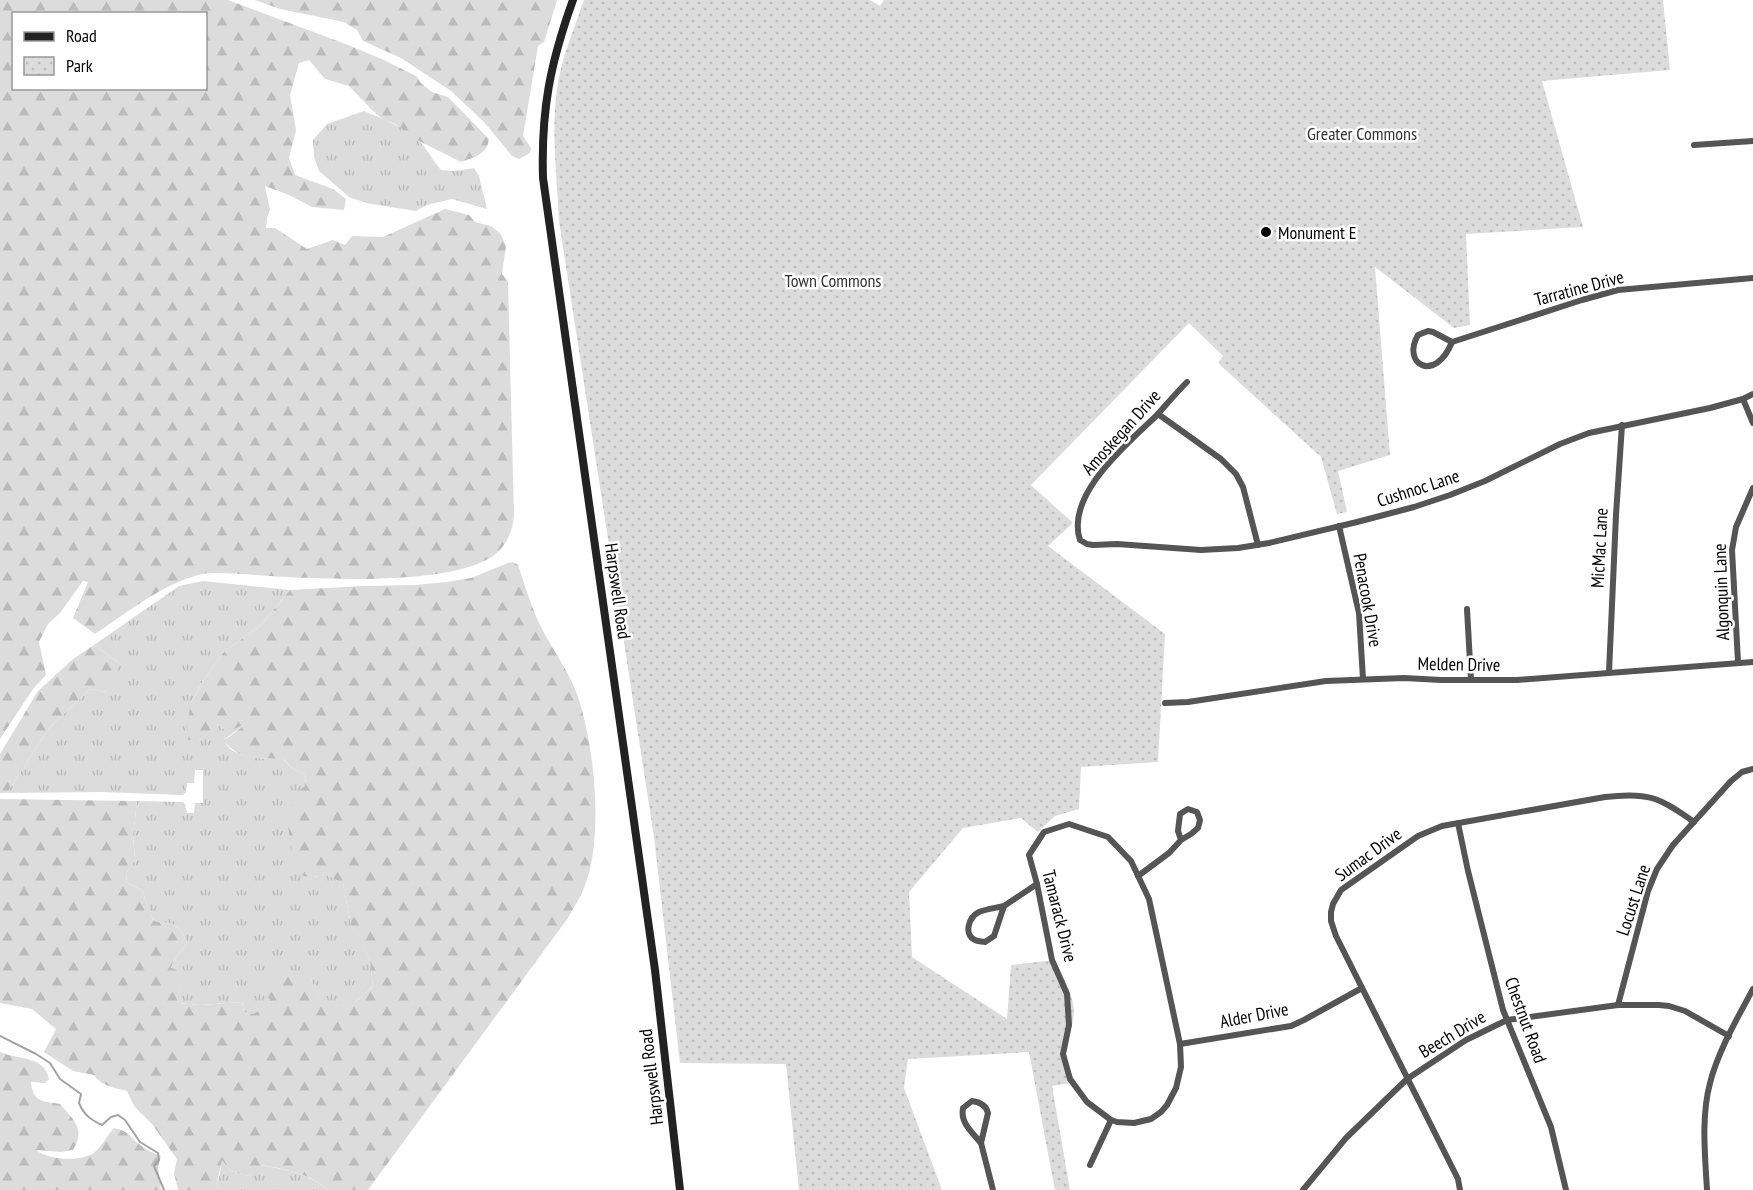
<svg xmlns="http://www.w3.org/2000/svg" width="1753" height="1190" font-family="'PT Sans Narrow',sans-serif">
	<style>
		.grass { fill: url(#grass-tufts) }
		.forest { fill: url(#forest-firs); fill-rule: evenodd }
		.park { fill: url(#park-dots) }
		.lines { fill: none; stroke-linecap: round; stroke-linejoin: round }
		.stream { stroke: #a3a3a3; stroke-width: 2 }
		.minor { stroke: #555; stroke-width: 6 }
		.secondary { stroke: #222; stroke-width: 8 }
		.poi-dot { fill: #000; stroke: #fff; stroke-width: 2 }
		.labels { text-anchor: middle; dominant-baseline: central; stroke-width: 5; stroke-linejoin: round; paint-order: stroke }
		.park-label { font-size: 18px; fill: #333; stroke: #fff }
		.poi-label { font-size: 18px; fill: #000; stroke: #fff; text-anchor: start }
		.street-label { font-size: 18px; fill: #000; stroke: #fff }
	</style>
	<defs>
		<pattern id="grass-tufts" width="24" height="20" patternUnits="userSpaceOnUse" patternTransform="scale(1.5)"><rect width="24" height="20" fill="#dcdcdc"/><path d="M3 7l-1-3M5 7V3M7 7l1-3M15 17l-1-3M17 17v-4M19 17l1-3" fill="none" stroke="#bbb"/></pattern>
		<pattern id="forest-firs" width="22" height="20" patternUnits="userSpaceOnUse" patternTransform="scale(1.5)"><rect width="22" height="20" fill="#dcdcdc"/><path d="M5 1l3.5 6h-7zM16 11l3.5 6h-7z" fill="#bbb"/></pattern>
		<pattern id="park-dots" width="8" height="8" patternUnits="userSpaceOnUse" patternTransform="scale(1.5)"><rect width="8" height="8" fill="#dcdcdc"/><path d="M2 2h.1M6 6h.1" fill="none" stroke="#bbb" stroke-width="1.8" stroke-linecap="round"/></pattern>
	</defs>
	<rect width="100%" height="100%" fill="#fff"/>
	<g class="grass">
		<path d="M364,111C383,119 402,126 418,140C427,148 433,161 441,170L455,171L474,168L479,176L487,209L452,199L427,205L416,211L366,203L349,197L319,171L314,157L313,140L327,124Z"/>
		<path d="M203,581L290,590L260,626L224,652L203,681L191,703L199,740L218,724L228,732L251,719H253L223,740C226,744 229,749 233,751C246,759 268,759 283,759L293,769L306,775L305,786L314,877L326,874L343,884L351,925L359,934L370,961L373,986C356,1005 348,1006 324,1008L309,975L271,999L270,1004L253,1014L244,1013L242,1002L200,1005L178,1003C176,988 184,988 180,971L171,969L173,962L187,943C180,922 172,924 153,921L142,890L127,883L126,874L135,860L133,835L137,801L183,802L185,804L187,813H194L195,803H203V770H195L194,783H187L186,793L182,795L101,792L7,793L50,727L90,689L107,692L118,662L94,645L179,586Z"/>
		<path d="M222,1159L231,1171L249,1176L260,1165C283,1169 310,1173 327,1190H220L216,1187L220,1173Z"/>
	</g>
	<g class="forest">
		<path d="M0,0H228L343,43L384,60L416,76L422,84L432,92L448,97L489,139C487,154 475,157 461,162L419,141L395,124L382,119L372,110L349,86L325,79L309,60L299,63L290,95L296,130L289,158L295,175L333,189L346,199L344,210L312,207L289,195L265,186L270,210L267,218L266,228H275L307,249L333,240L345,245L352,236L383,237L445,209L469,215L475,222L491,226L500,233L506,246L502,274L508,282L514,515C513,529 508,542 498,552C460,587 321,579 270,576C253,575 217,571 202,574C162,584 128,612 95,634L73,618L88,582L83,581L60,613L48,624L39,642L46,675L33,689L0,739ZM14,14H206V88H14Z"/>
		<polygon points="255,0 557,0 544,42 538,46 523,136 531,148 530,153 519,159 512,156 484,122 451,91 401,58 363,41 357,30 344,22 280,9"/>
		<path d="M513,562L518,565C525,586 531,606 540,625C551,647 566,667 575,689C594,737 604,834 586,882C582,895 574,907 568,918L368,1190H327C311,1173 283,1169 261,1165L249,1176L231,1171L222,1160L216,1187L220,1190H178L174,1173L177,1159L152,1124L134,1106L127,1091C114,1088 101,1086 94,1075L73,1071L44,1052L56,1029L32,1009L0,1003V799L137,801L133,835L135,860L126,874L127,883L142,890L153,921C172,924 180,922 187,943L173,962L171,968L180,971L184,975C182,985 176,993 178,1003L200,1005L242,1002L244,1012L253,1014L270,1004V999L264,996V987L280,968L309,975L324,1007C348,1006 356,1005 373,986L370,961L359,935L351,925L343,884L326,874C312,878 307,879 295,871L287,820L298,791L305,786L306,775L293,769L283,759C257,758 241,762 223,740L229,737L252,719L228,733L218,724L199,740H188L187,726L191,703L203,681L224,652L260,626L290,590L363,586L415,585L447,582L471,578L508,563Z"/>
		<polygon points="94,645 118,662 118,685 107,692 90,689 50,727 7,793 0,793 0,754 38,691 73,659"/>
		<path d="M0,1052C18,1060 44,1055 49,1079L45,1083L31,1082C33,1103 43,1101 60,1104C74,1120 86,1130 73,1150L61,1152L36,1150C48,1160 84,1163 96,1151C103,1145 107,1135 114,1128C131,1132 127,1135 139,1144C146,1150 153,1153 161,1156L158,1167L161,1190H0Z"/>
	</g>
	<path class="park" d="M584,0H870L880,6L884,0H1663L1670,70L1542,81L1583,227L1466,234L1470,325L1454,328L1375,267L1390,455L1338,471L1347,512L1337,514L1321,457L1218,363L1223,356L1189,323L1031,485L1073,523L1048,546L1165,634L1158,762L1081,767L1079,809L1055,816L1038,832L1021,818L963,828L909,892L912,957L1007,1019L1011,965L1055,960C1062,975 1072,992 1074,1009C1075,1024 1066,1037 1065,1051C1065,1062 1071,1073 1076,1082L1052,1086L1070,1190H1055L1029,1052L908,1059L904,1088L942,1190H799L786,1064L680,1063L654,837L559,221C557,178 551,132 557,89C561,59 574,29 584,0Z"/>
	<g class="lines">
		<path class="stream" d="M0,1036L36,1054L50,1063L60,1079L81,1094L79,1103C84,1115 91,1120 102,1125L111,1117L118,1115L125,1120L140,1142L158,1153L159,1160L154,1166L164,1190"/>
		<g class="minor">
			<polyline points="1694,145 1753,141"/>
			<path d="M1428,331L1433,332L1452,342C1435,384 1401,364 1418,335Z"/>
			<polyline points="1452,342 1582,300 1618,290 1753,278"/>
			<path d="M1187,382C1176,393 1166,405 1156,416C1127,444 1065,495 1080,540L1087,544L1093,545L1117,544L1201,550L1238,548L1269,543L1357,522L1414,507L1450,495L1485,481L1560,444L1589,433L1710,408L1743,399L1753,394"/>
			<polyline points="1743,399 1753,423"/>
			<polyline points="1158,414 1221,459 1236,474 1243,487 1258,545"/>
			<polyline points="1339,526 1359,613 1363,679"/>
			<polyline points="1467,609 1471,680"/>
			<polyline points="1738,662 1732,550 1736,527 1753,488"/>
			<polyline points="1609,672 1616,515 1622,425"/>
			<polyline points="1165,703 1188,702 1326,681 1404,678 1441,680 1517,680 1753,662"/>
			<polyline points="1458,823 1468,871 1503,1010 1551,1127 1566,1190"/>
			<polygon points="1069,824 1108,837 1131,861 1149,899 1180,1044 1181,1067 1176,1088 1167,1105 1161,1112 1151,1119 1134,1123 1117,1122 1111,1120 1087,1102 1070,1079 1063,1054 1069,1025 1067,994 1052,960 1037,884 1029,855 1044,832"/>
			<polyline points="1138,876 1169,853 1181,840 1191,834 1198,828 1200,820 1197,812 1188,809 1180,814 1178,831 1181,840"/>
			<path d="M1004,906C996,908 986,909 979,912C969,917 963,934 975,940C978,942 982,941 985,942L994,936L1004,906L1037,884"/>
			<polyline points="1618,1005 1648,891 1657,869 1673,845 1731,781 1742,772 1753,769"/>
			<polyline points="1180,1044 1291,1026 1304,1020 1362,988"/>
			<path d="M972,1101C980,1102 986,1105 988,1113L981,1143C972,1132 960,1123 963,1108Z"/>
			<polyline points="981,1143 993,1190"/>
			<polyline points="1090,1165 1111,1120"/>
			<polyline points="1303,1190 1346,1138 1407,1079 1466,1040 1507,1020 1618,1005 1659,1005 1669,1006 1685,1011 1729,1036"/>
			<path d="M1460,1190L1458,1179L1336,936L1331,921V912L1333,904L1341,890L1418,836L1442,826L1605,797C1648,792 1659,797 1694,822"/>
			<path d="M1707,1190C1705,1155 1701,1117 1710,1083C1718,1051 1738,1017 1753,989"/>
		</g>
		<path class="secondary" d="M573,0C550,64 541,110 543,178L655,970L680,1190"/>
	</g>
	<circle class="poi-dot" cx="1266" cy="232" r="6"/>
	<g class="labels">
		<g class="park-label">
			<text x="1362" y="133">Greater Commons</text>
			<text x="833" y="280">Town Commons</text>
		</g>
		<g class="poi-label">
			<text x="1278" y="232">Monument E</text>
		</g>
		<g class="street-label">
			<text transform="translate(1579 288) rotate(-15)">Tarratine Drive</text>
			<text transform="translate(1121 432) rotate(-48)">Amoskegan Drive</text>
			<text transform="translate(1418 488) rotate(-18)">Cushnoc Lane</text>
			<text transform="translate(1599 548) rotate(-87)">MicMac Lane</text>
			<text transform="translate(618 591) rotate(82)">Harpswell Road</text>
			<text transform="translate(1721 592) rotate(-92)">Algonquin Lane</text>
			<text transform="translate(1368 600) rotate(80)">Penacook Drive</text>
			<text transform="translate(1459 664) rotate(1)">Melden Drive</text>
			<text transform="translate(1368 854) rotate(-36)">Sumac Drive</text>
			<text transform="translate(1633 900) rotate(-72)">Locust Lane</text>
			<text transform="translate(1060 916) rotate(76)">Tamarack Drive</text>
			<text transform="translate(1254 1015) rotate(-11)">Alder Drive</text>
			<text transform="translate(1526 1020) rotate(70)">Chestnut Road</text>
			<text transform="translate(1452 1034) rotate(-31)">Beech Drive</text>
			<text transform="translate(651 1077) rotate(-97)">Harpswell Road</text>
		</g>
	</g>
	<rect x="12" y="12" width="195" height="78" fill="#ffffff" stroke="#999999" stroke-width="1.5"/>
	<rect x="24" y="32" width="30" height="9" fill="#222222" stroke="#999999" stroke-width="1.5"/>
	<text x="66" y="42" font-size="18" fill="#000000">Road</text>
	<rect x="24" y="57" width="30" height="18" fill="url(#park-dots)" stroke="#999999" stroke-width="1.5"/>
	<text x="66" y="72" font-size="18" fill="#000000">Park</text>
</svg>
